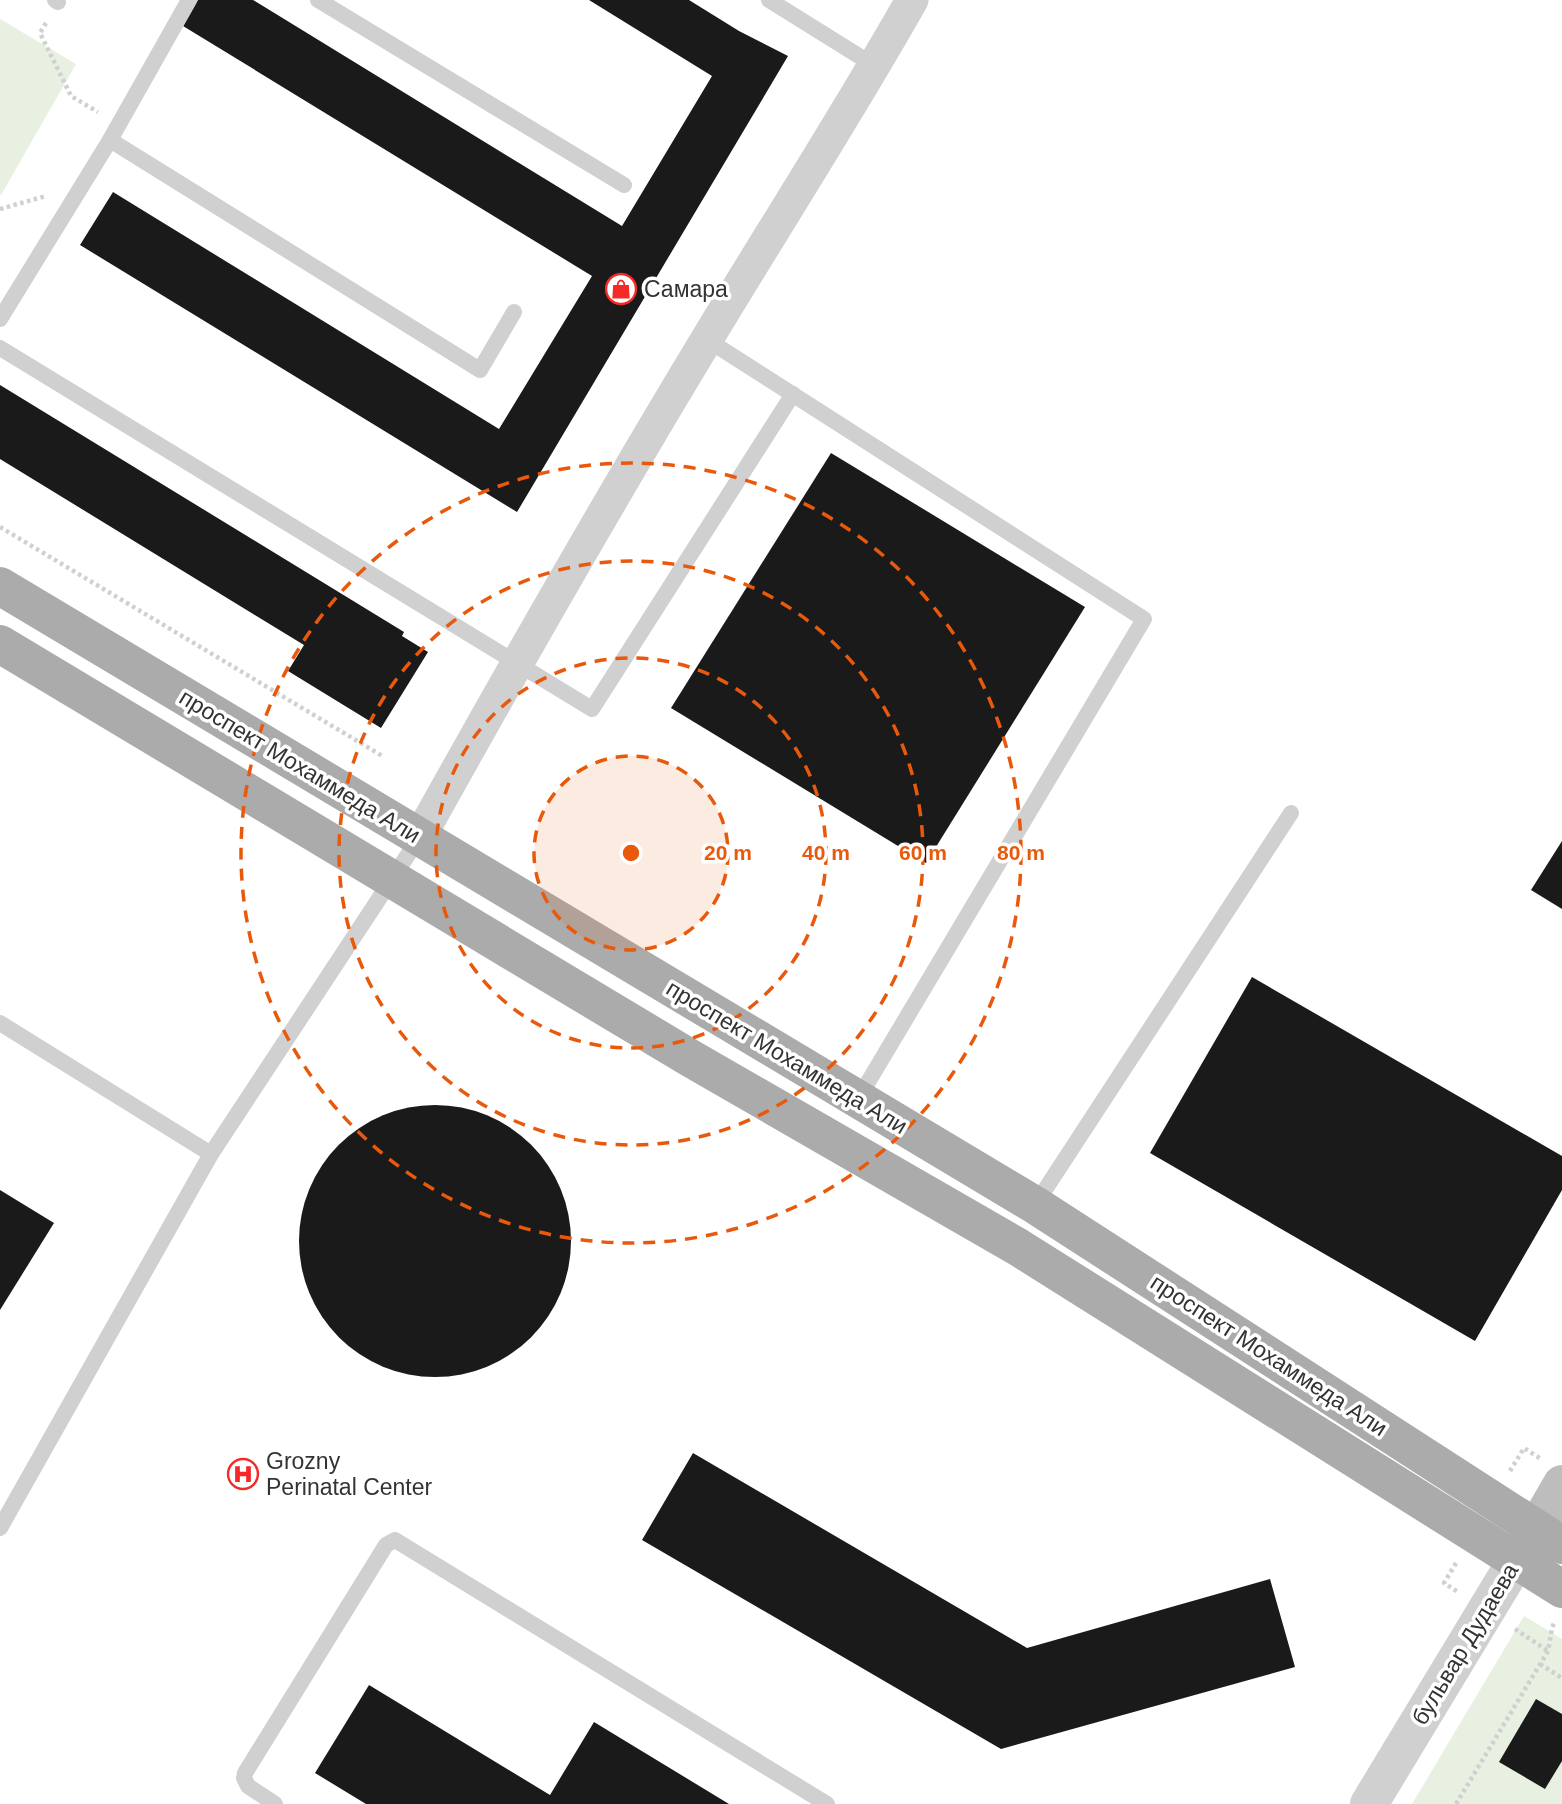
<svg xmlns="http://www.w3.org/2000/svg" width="1562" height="1804" font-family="Helvetica,sans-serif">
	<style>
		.green { fill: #e8f0e1 }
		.building { fill: #1a1a1a }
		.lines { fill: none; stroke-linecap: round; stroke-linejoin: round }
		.path { stroke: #d0d0d0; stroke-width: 4.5; stroke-dasharray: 3.5 3.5; stroke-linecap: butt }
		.service { stroke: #d0d0d0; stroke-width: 16 }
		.minor { stroke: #d0d0d0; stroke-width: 33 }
		.tertiary { stroke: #d0d0d0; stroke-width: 38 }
		.secondary { stroke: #bdbdbd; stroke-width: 38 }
		.primary { stroke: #ababab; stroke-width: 38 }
		.ring { fill: none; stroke: #e8590c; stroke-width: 3.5; stroke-dasharray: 12 9 }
		.labels { text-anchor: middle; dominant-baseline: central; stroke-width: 7; stroke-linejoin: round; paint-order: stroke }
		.poi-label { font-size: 23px; fill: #333; stroke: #fff; text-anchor: start }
		.street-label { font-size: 23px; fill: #333; stroke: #fff }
		.centre { fill: #e8590c; stroke: #fff; stroke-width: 3.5 }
		.ring-label { font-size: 21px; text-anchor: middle; font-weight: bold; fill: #e8590c; stroke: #fff; stroke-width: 7; stroke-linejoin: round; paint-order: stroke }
	</style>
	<rect width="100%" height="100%" fill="#fff"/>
	<g class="green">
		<polygon points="0,19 76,64 1,195 0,194"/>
		<polygon points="1524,1616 1562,1639 1562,1804 1412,1804"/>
	</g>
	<g class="building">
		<polygon points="198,0 253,0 622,226 712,76 589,0 689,0 739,31 788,56 517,512 80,245 113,192 499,429 592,276 183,26"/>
		<polygon points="0,385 404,632 402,636 428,652 381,728 288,671 304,645 0,459"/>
		<polygon points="831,453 1085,607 926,863 671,708"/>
		<polygon points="1562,841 1562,909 1531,890"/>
		<polygon points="1252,977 1562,1156 1562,1190 1475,1341 1150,1153"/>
		<circle cx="435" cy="1241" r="136"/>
		<polygon points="0,1190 54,1223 0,1310"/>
		<polygon points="693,1453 1027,1648 1270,1579 1295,1667 1001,1749 642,1540"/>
		<polygon points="369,1685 550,1795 594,1722 729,1804 366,1804 315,1773"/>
		<polygon points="1536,1699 1562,1714 1562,1761 1545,1789 1499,1762"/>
	</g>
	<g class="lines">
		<g class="path">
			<polyline points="46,23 40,33 71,96 98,112"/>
			<polyline points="0,209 46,196"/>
			<polyline points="0,527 384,757"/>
			<polyline points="1510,1471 1524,1448 1541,1459"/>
			<polyline points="1456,1563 1444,1583 1458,1592"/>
			<polyline points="1515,1629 1548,1651"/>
			<polyline points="1540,1664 1562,1678"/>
			<polyline points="1456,1804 1548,1651 1552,1628 1555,1621"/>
		</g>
		<g class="service">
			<polyline points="55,0 58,2"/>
			<polyline points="318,0 624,185"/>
			<polyline points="769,0 875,66"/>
			<polyline points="110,140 480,370 514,312"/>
			<polyline points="0,319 110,140 189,0"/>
			<polyline points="706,339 1144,619 858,1099"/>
			<polyline points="0,348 592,709 793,394"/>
			<polyline points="0,1023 211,1154"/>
			<polyline points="1035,1205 1291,813"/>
			<polyline points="0,1528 211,1154 419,838"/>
			<polyline points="275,1804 248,1786 244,1778 245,1773 386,1545 395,1540 827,1804"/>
		</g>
		<path class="minor" d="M419,838C512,671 607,504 707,339C775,226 847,115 912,0"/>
		<polyline class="tertiary" points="1369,1804 1533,1533"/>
		<polyline class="secondary" points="1536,1529 1562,1484"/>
		<g class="primary">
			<polyline points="0,586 1035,1205 1562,1545"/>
			<polyline points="0,644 690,1058 1018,1247 1562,1589"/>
		</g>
	</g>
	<circle cx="631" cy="853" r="97" fill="#e8590c" fill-opacity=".12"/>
	<g class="ring">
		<circle cx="631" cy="853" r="97"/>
		<circle cx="631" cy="853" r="195"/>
		<circle cx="631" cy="853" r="292"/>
		<circle cx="631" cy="853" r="390"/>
	</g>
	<defs>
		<g id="shop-ring" transform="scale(1.575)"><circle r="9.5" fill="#fff" stroke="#f62929" stroke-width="1.5"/><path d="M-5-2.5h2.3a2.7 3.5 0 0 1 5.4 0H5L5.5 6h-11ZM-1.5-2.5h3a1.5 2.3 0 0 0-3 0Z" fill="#f62929"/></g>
		<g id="hospital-ring" transform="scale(1.575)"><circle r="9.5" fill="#fff" stroke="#f62929" stroke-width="1.5"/><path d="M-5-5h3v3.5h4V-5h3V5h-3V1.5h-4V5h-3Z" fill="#f62929"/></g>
	</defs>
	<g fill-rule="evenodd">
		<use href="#shop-ring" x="621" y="289"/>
		<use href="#hospital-ring" x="243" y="1474"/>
	</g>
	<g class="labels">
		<g class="poi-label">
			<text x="644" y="289">Самара</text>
			<text x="266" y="1461">Grozny<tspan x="266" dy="26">Perinatal Center</tspan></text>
		</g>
		<g class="street-label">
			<text transform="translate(300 766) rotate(31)">проспект Мохаммеда Али</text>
			<text transform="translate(787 1057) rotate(31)">проспект Мохаммеда Али</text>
			<text transform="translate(1269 1355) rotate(33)">проспект Мохаммеда Али</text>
			<text transform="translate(1465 1644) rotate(-59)">бульвар Дудаева</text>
		</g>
	</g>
	<circle cx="631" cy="853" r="10" class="centre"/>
	<g class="ring-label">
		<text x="728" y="860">20 m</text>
		<text x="826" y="860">40 m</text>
		<text x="923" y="860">60 m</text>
		<text x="1021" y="860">80 m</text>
	</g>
</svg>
